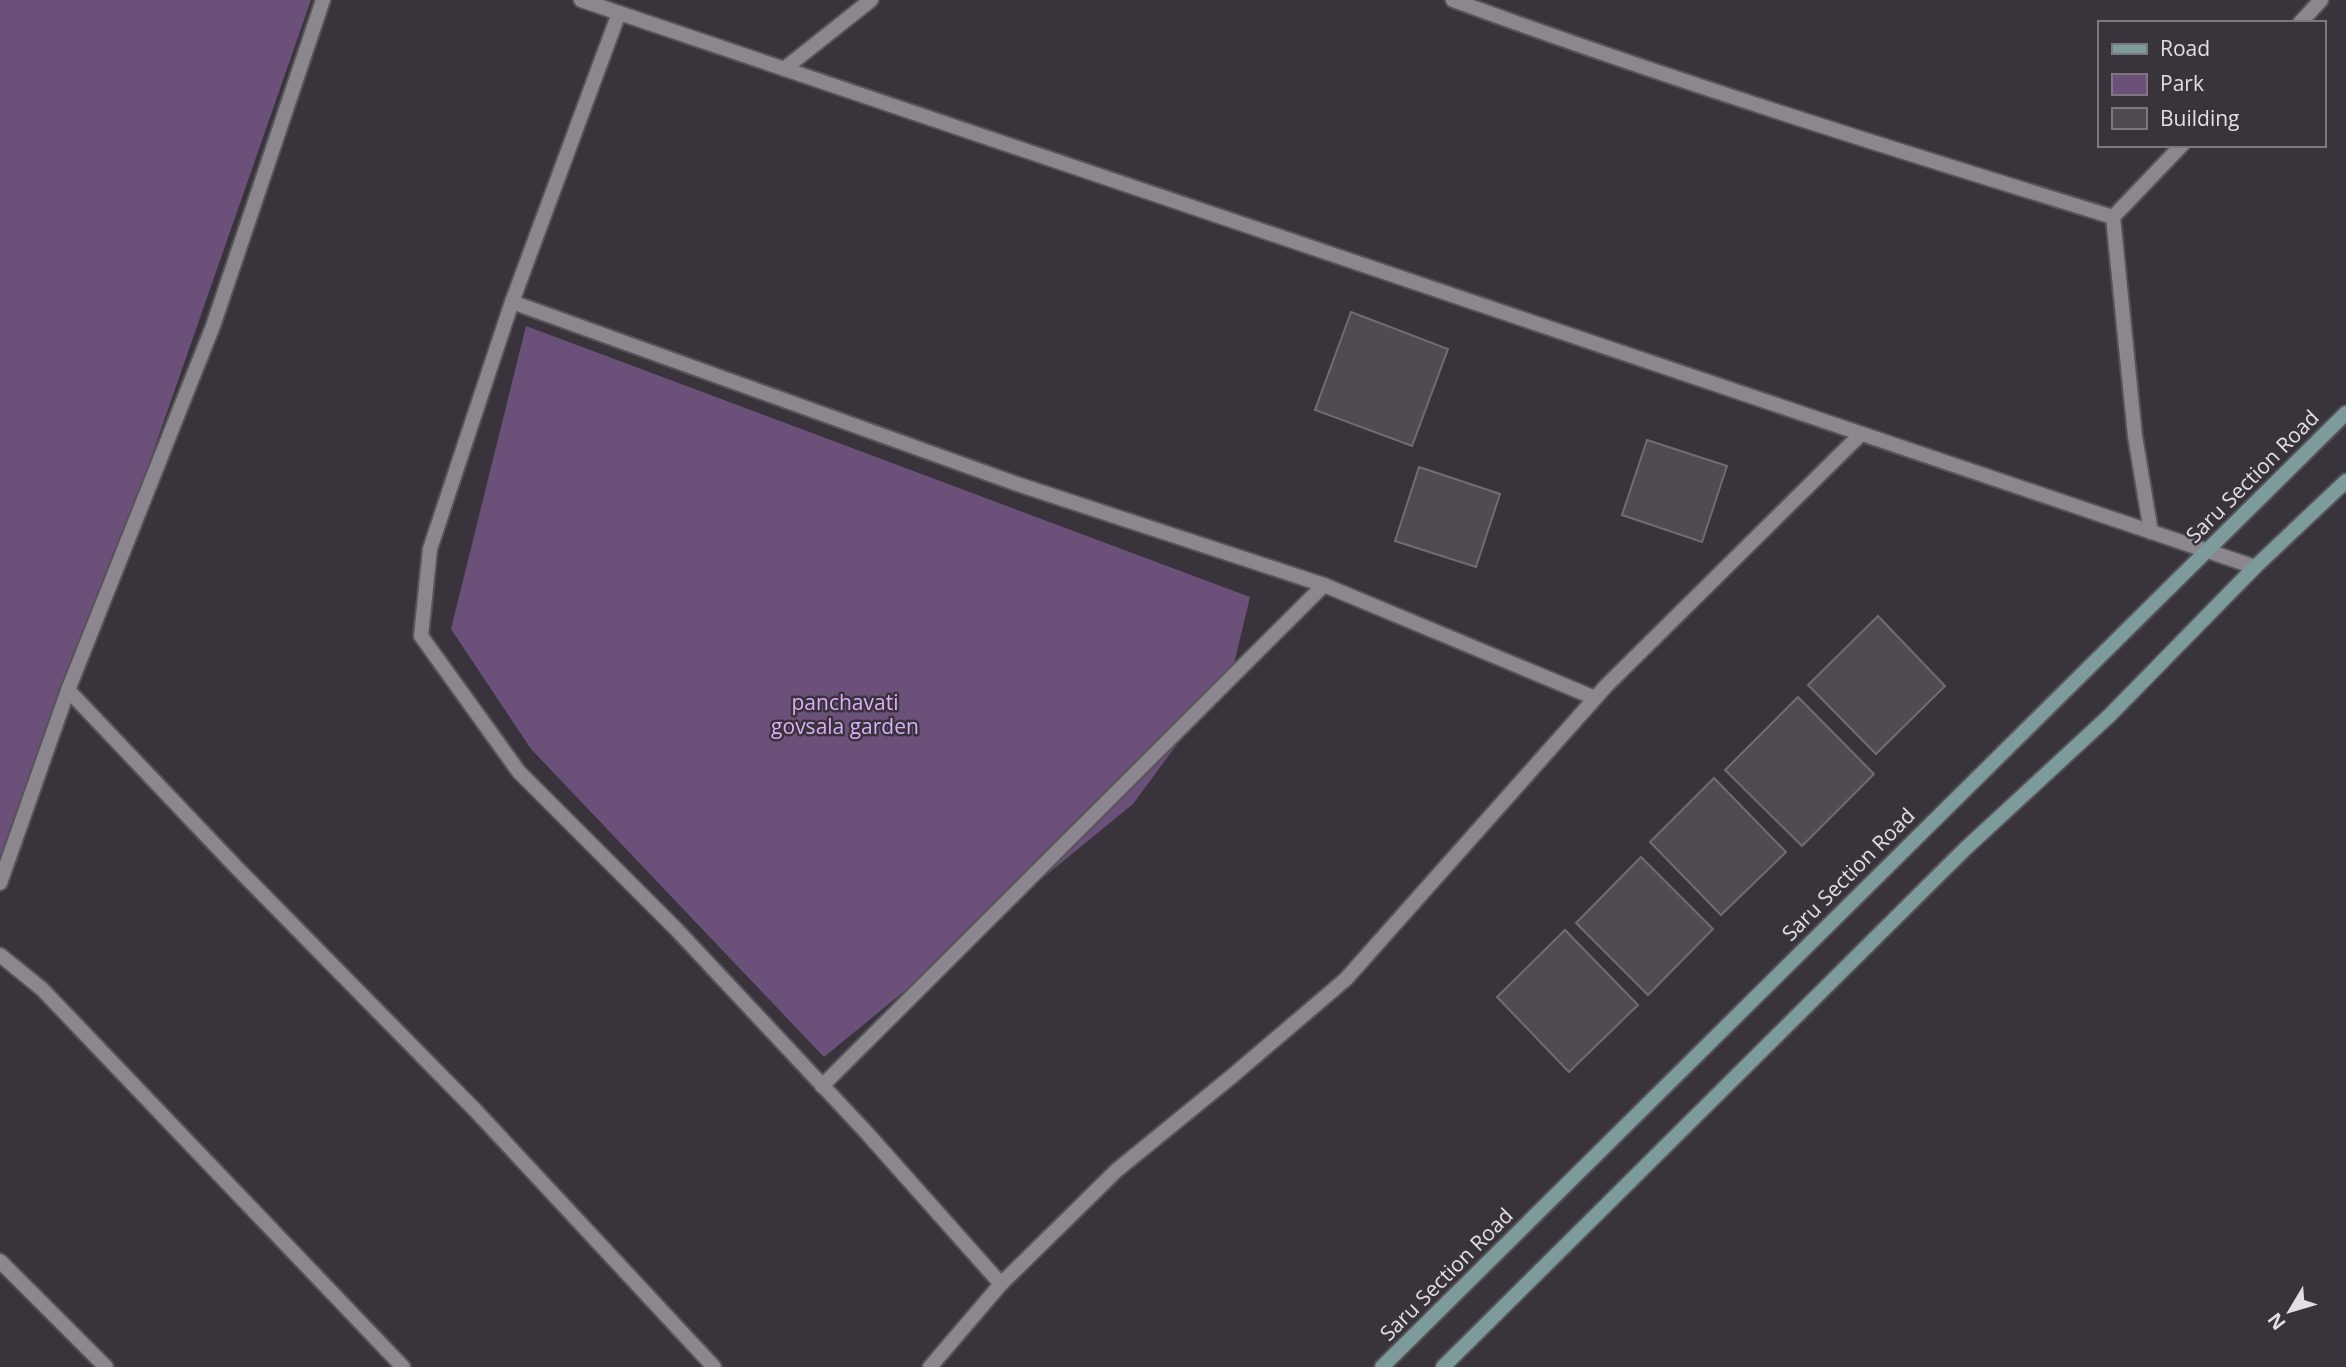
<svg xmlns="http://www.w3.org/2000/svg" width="2346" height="1367" font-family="'Open Sans',sans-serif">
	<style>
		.green { fill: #6b517a }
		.building { fill: #504b53; stroke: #716c74; stroke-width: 2 }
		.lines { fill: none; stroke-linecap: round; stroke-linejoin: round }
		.street-casing { stroke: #565359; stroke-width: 18 }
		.secondary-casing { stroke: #565359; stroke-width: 18 }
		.street { stroke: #8c868f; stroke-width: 14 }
		.secondary { stroke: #7d9a9c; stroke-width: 14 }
		.labels { text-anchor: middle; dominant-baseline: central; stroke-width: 5; stroke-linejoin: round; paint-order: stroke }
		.street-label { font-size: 21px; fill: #e2dfe4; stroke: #39343c }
		.park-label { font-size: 21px; fill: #deacfa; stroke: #39343c }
	</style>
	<rect width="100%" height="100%" fill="#39343c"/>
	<g class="green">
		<polygon points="0,0 311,0 0,890"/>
		<polygon points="526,326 1250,597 1233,668 1133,804 824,1057 531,749 451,629"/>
	</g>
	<g class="building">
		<polygon points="1351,312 1448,349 1412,446 1315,410"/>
		<polygon points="1647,440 1727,466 1702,542 1622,515"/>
		<polygon points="1419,467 1500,494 1476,567 1395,541"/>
		<polygon points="1878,616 1945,686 1876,754 1808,685"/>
		<polygon points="1798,697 1874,774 1802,846 1725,770"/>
		<polygon points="1714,778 1786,852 1721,915 1650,842"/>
		<polygon points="1641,857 1713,929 1648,995 1576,923"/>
		<polygon points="1565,930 1638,1005 1569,1072 1497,997"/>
	</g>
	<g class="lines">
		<g class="street-casing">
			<g id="street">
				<polyline points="581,0 2255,567"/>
				<path d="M1453,0C1671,80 1892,149 2113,217L2182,145"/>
				<polyline points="619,13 512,302 430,549 421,636 519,772 677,930 866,1132 1001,1284"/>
				<polyline points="2300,23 2321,0"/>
				<polyline points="784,69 871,0"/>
				<polyline points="2113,217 2135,436 2151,532"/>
				<polyline points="512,302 1017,484 1324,585 1595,698"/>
				<polyline points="68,690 237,868 476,1111 714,1367"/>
				<polyline points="0,883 68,690 213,326 323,0"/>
				<polyline points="0,955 42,989 403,1367"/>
				<polyline points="822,1086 1324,585"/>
				<polyline points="0,1261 106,1367"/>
				<polyline points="930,1367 1001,1284 1117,1170 1231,1077 1346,979 1606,686 1861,434"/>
			</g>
		</g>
		<g class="secondary-casing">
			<g id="secondary">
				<polyline points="1382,1367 2346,413"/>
				<polyline points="1443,1367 1965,849 2109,716 2255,567 2346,481"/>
			</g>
		</g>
		<use href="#street" class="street"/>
		<use href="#secondary" class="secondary"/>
	</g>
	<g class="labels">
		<g class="street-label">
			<text transform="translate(2252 476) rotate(-45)">Saru Section Road</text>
			<text transform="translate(1848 874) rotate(-45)">Saru Section Road</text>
			<text transform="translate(1446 1274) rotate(-45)">Saru Section Road</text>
		</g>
		<g class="park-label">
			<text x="845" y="702">panchavati<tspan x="845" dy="24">govsala garden</tspan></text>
		</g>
	</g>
	<rect x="2098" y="21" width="228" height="126" fill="#39343c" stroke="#7d787f" stroke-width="2"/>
	<rect x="2112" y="44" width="35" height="10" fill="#7d9a9c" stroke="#7d787f" stroke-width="2"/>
	<text x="2160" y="56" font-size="21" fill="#e2dfe4">Road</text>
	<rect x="2112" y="74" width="35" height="21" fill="#6b517a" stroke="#7d787f" stroke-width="2"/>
	<text x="2160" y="91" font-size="21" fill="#e2dfe4">Park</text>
	<rect x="2112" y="108" width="35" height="21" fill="#504b53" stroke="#7d787f" stroke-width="2"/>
	<text x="2160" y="126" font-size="21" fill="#e2dfe4">Building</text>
	<g transform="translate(2290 1311) rotate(232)" stroke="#39343c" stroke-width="5" paint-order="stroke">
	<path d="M0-5L12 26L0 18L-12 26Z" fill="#e2dfe4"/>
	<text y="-10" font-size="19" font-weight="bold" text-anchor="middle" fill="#e2dfe4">N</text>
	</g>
</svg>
